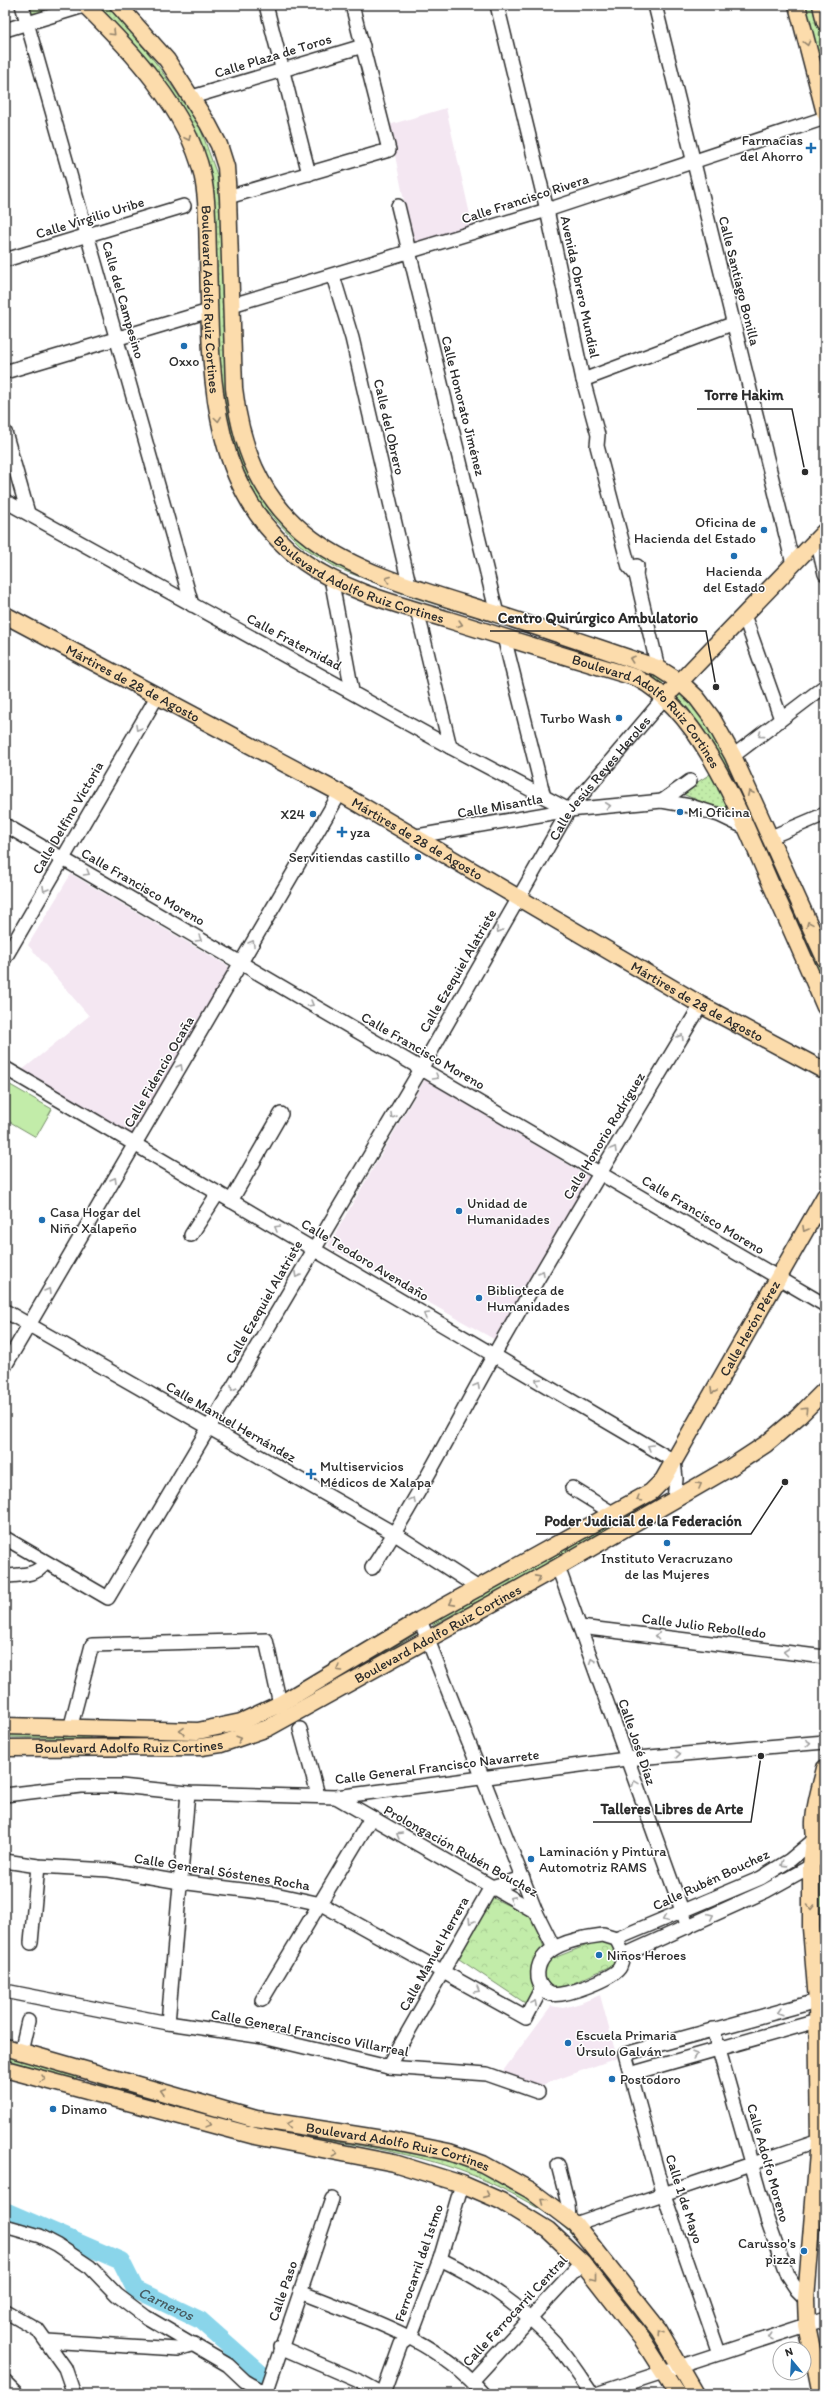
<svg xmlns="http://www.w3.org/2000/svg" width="830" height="2399" font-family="Itim,sans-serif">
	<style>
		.built { fill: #f4e7f2 }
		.grass { fill: url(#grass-dots); stroke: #768c6a }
		.park { fill: url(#park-crowns); stroke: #768c6a }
		.pitch { fill: #c2eca9; stroke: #768c6a }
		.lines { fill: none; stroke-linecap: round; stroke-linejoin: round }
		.river { stroke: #8ad5ea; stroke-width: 18 }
		.minor-casing { stroke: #2b2b2b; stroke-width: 16 }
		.major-casing { stroke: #2b2b2b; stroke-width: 19 }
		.minor { stroke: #fff; stroke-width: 13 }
		.major { stroke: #fcdcac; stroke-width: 16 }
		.oneway { stroke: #94846c }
		.oneway2 { stroke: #a0a0a0 }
		.poi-dot { fill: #1f6fb2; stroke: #fff; stroke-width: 1.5 }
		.labels { text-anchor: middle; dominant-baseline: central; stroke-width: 3; stroke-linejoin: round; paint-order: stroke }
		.street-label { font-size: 14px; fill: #2b2b2b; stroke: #fff }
		.poi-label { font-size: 14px; fill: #2b2b2b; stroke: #fff; text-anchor: start }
		.water-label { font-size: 15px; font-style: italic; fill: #485e64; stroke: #fff }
		.leader { fill: none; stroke: #2b2b2b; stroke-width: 1.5 }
		.callout-dot { fill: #2b2b2b; stroke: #fff; stroke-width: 1.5 }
		.callout-label { font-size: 15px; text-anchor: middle; font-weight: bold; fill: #2b2b2b; stroke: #fff; stroke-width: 3; stroke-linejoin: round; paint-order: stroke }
	</style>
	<defs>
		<pattern id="grass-dots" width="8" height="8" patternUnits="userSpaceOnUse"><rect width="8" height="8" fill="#c2eca9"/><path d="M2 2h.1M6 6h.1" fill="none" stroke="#a7cb92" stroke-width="1.8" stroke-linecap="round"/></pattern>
		<pattern id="park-crowns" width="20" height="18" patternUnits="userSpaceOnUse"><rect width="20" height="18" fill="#c2eca9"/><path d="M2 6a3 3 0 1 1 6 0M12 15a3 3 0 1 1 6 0" fill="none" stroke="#a7cb92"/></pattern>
	</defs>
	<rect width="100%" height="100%" fill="#fff"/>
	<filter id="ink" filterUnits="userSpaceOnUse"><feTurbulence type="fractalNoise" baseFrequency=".025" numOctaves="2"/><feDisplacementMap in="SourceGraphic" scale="8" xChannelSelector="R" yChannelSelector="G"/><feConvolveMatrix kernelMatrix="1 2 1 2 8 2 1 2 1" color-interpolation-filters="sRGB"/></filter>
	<g filter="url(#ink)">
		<g class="built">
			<polygon points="446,108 473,228 413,246 389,125"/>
			<polygon points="71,874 233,969 132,1136 21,1071 89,1016 28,945"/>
			<polygon points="425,1079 589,1177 499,1342 328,1246"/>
			<polygon points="600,1995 617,2058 542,2085 509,2079 503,2071 551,2006 563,2008 581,2003"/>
		</g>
		<g class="grass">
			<polygon points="110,5 159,67 200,127 217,175 223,240 225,355 229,400 239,448 303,540 666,679 662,684 616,660 412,597 337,568 300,545 261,505 232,451 220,401 214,200 153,71 100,8"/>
			<polygon points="803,5 817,5 825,37 825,94"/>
			<polygon points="681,689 713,730 825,962 825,985 802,932 704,734 688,708 676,697"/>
			<polygon points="712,773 729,813 680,793"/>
			<path d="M673,1479C666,1509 470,1604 433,1625L431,1620L567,1549L634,1510Z"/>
			<polygon points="414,1630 416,1634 279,1714 232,1733 205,1740 111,1739 111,1734 204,1735"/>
			<polygon points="5,1732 90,1733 90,1739 5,1737"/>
			<polygon points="5,2053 77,2073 76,2080 5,2059"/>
			<path d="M99,2078L439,2157L479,2171L528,2195L569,2226L672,2355L667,2358C635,2314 605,2268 567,2230C549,2213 525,2200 503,2189C424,2149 352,2147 267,2129C210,2118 154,2099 98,2084Z"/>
		</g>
		<g class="park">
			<polygon points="26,5 67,5 30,15"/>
			<polygon points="821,1864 825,1864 825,1941 817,1931 817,1866"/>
			<polygon points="489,1896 532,1917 545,1950 533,1966 531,1979 536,1985 525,2003 459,1959"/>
			<polygon points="605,1940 615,1947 617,1958 613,1965 554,1992 541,1979 546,1961 595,1942"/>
		</g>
		<polygon class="pitch" points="5,1082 52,1109 36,1137 5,1119"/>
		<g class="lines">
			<path class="river" id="s1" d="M5,2211L121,2261L135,2289L200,2320L261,2374"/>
			<g class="minor-casing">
				<g id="minor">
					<polyline points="22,5 192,605"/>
					<polyline points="266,5 309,174"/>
					<polyline points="497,5 547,210 583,380 598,435 597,446 629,567 636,575"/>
					<polyline points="655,5 793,564"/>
					<polyline points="5,30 87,5"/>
					<polyline points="192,97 363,46"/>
					<polyline points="228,197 389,150 352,5"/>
					<polyline points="398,206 497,614"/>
					<polyline points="5,260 184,206"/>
					<polyline points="333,276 352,338 410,588"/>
					<polyline points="232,305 547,210 825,118"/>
					<polyline points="5,372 209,311"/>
					<polyline points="583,380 732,324"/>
					<polyline points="5,432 28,513"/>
					<polyline points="5,501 450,747 569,810"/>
					<polyline points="817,540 825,574"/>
					<polyline points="637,566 636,575 658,668"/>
					<polyline points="331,578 352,691"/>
					<polyline points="417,610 450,747"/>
					<polyline points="744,615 781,719"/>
					<polyline points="504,637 544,797"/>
					<polyline points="733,756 825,686"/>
					<polyline points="662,801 690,781"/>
					<polyline points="5,825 825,1305"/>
					<polyline points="417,836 569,810 662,801 690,806 719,815 746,828"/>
					<polyline points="771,837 825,814"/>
					<polyline points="5,958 158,695"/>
					<polyline points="5,1068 674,1461 676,1479 674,1500"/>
					<polyline points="231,1201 281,1114"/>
					<polyline points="191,1235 218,1193"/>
					<polyline points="5,1311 395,1534 480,1589"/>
					<polyline points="5,1366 340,793"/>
					<polyline points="572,1488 614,1514"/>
					<path id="s2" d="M5,1538L108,1598L421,1069L569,810L665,697"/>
					<polyline points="558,1567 688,1927"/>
					<path d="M372,1568C417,1500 454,1426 494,1355C561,1237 631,1121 701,1005"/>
					<path d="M5,1576C19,1575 37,1576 45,1563"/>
					<polyline points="420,1620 536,1912"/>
					<polyline points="580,1627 825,1657"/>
					<polyline points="70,1729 92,1645 266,1640 280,1704"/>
					<polyline points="300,1729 318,1795"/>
					<polyline points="5,1795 81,1786 121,1786 188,1793 336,1797 626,1759 825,1742"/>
					<polyline points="336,1797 536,1912 554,1948"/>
					<polyline points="5,1861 38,1866 109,1870 180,1882 275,1894 321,1904 526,2018 542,1987"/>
					<path d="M603,1935L616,1939C622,1949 625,1956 620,1967C615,1978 563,1998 551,1994C545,1992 539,1985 538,1978C534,1945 579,1938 603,1935Z"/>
					<polyline points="616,1939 761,1878 790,1860 814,1840"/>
					<polyline points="31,1943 38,1866"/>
					<polyline points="624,1955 766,1891 811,1866"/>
					<polyline points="5,1991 168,2023 263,2037 388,2067 487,2074 538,2092"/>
					<polyline points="262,2000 371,1818"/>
					<polyline points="168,2023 188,1793"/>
					<polyline points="713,2029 767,2219 787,2275 797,2290 806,2299"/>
					<polyline points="21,2052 28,2021"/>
					<polyline points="388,2067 491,1887 523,1878"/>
					<polyline points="630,2074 817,2021"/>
					<polyline points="558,2165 568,2204 569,2220"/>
					<polyline points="815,2201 825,2198"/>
					<polyline points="575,2224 819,2141"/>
					<polyline points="5,2226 40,2236 57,2245 90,2267 117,2295 146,2317 228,2365 245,2381 267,2394"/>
					<path d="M440,2259C482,2279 522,2307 554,2342C568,2358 580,2377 592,2394"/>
					<path d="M300,2292C367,2319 435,2338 484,2394"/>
					<polyline points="5,2311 38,2330 65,2368 74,2394"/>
					<polyline points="47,2341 177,2349 194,2344"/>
					<polyline points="280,2347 361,2382 383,2394"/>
					<polyline points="719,2353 663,2192 625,2054 817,2001"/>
					<polyline points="472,2381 582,2262"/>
					<polyline points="5,2382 17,2394"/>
					<polyline points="266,2393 332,2199"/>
					<polyline points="383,2394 401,2344 411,2336 440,2259 462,2184"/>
					<polyline points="596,2394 825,2319"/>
				</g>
			</g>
			<g class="major-casing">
				<g id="major">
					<path id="s3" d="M85,5C130,49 187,110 202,173C208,200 207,228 208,256C211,365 205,490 304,562C346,592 400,605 449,620C512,640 574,659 637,678C701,711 741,816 769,880C788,922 807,965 825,1007"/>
					<path d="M118,5L167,60L208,124L219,145L226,167L228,197L234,388C252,550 364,572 497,614C551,631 604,650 658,668L680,682L697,698L712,718L733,756L825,959"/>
					<polyline points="797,5 825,113"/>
					<polyline points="821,5 825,22"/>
					<path id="s4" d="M5,615L340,793L701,1005L825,1071"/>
					<polyline points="672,690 825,531"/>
					<path id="s5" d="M5,1726L198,1731L241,1722L280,1704L420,1620L651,1492L663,1480L825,1196"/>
					<path id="s6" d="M5,1748L201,1747L221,1744L268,1728L558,1567L731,1467L766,1444L799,1416L825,1390"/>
					<path d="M825,1768C818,1799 804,1831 825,1860"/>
					<polyline points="814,1840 811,1866 811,1928 817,2001 819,2141 806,2299 807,2325 821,2394"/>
					<path id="s7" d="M5,2047L256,2119L395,2141L449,2152L483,2164L530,2190L575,2224L659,2330L696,2394"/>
					<polyline points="5,2069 255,2136 394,2163 462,2184 501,2201 548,2230 582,2262 642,2339 677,2394"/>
				</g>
			</g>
			<use href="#minor" class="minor"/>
			<use href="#major" class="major"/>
		</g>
		<defs><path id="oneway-chevron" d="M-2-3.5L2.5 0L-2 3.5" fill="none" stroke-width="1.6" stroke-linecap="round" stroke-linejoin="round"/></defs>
		<g class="oneway">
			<use href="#oneway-chevron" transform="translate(113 33) rotate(45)"/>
			<use href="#oneway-chevron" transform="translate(807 43) rotate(76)"/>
			<use href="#oneway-chevron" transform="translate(188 138) rotate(65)"/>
			<use href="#oneway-chevron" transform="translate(218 419) rotate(82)"/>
			<use href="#oneway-chevron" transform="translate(388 579) rotate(-159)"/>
			<use href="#oneway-chevron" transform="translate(460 624) rotate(17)"/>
			<use href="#oneway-chevron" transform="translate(632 659) rotate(-161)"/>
			<use href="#oneway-chevron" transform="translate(750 793) rotate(-115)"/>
			<use href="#oneway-chevron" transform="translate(809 924) rotate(-114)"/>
			<use href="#oneway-chevron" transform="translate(805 1229) rotate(120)"/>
			<use href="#oneway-chevron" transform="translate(713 1391) rotate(119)"/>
			<use href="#oneway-chevron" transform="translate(805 1410) rotate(-46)"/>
			<use href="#oneway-chevron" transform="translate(699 1485) rotate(-29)"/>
			<use href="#oneway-chevron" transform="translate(639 1499) rotate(149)"/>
			<use href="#oneway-chevron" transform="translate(538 1578) rotate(-28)"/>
			<use href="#oneway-chevron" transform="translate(452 1603) rotate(152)"/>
			<use href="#oneway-chevron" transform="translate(339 1669) rotate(149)"/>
			<use href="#oneway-chevron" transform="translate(182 1731) rotate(-179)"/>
			<use href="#oneway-chevron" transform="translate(239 1739) rotate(-17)"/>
			<use href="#oneway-chevron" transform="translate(811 1907) rotate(90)"/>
			<use href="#oneway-chevron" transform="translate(43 2079) rotate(15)"/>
			<use href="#oneway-chevron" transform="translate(163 2091) rotate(-164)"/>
			<use href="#oneway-chevron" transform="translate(209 2124) rotate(15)"/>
			<use href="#oneway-chevron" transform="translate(289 2124) rotate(-171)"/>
			<use href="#oneway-chevron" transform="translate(335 2153) rotate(12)"/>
			<use href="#oneway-chevron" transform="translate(487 2195) rotate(24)"/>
			<use href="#oneway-chevron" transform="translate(544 2201) rotate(-143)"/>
			<use href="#oneway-chevron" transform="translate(594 2278) rotate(52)"/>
			<use href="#oneway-chevron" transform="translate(660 2332) rotate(-124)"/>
		</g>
		<g class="oneway2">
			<use href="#oneway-chevron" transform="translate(138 728) rotate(120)"/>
			<use href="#oneway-chevron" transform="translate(761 735) rotate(143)"/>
			<use href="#oneway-chevron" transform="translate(608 806) rotate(-6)"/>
			<use href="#oneway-chevron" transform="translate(87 873) rotate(30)"/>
			<use href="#oneway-chevron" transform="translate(45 889) rotate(120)"/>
			<use href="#oneway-chevron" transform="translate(499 930) rotate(120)"/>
			<use href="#oneway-chevron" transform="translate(199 939) rotate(30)"/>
			<use href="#oneway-chevron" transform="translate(252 943) rotate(-60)"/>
			<use href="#oneway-chevron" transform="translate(311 1004) rotate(30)"/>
			<use href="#oneway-chevron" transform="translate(681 1037) rotate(-59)"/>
			<use href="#oneway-chevron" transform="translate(180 1067) rotate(-60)"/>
			<use href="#oneway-chevron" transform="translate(436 1077) rotate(30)"/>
			<use href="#oneway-chevron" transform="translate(393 1116) rotate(121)"/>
			<use href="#oneway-chevron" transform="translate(614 1149) rotate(-59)"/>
			<use href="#oneway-chevron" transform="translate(114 1180) rotate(-59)"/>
			<use href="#oneway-chevron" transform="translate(277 1228) rotate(-150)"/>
			<use href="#oneway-chevron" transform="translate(542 1273) rotate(-60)"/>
			<use href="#oneway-chevron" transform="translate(297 1275) rotate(120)"/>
			<use href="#oneway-chevron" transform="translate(48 1291) rotate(-59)"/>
			<use href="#oneway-chevron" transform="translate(426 1315) rotate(-149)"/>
			<use href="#oneway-chevron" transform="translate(538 1381) rotate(-150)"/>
			<use href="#oneway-chevron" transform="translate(477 1386) rotate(-61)"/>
			<use href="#oneway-chevron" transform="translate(233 1388) rotate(120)"/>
			<use href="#oneway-chevron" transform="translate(650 1447) rotate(-150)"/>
			<use href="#oneway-chevron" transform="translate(413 1500) rotate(-61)"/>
			<use href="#oneway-chevron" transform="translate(657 1636) rotate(-173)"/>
			<use href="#oneway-chevron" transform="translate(786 1652) rotate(-173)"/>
			<use href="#oneway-chevron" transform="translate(592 1661) rotate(-109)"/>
			<use href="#oneway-chevron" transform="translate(808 1743) rotate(-5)"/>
			<use href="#oneway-chevron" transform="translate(678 1754) rotate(-5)"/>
			<use href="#oneway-chevron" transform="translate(635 1783) rotate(-110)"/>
			<use href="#oneway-chevron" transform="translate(399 1835) rotate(-150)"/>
			<use href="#oneway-chevron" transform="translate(783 1864) rotate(148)"/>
			<use href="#oneway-chevron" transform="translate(512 1899) rotate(-152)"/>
			<use href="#oneway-chevron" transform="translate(711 1916) rotate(-25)"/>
			<use href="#oneway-chevron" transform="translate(665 1919) rotate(158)"/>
			<use href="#oneway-chevron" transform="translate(471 1921) rotate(121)"/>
			<use href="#oneway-chevron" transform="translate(477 1990) rotate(30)"/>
			<use href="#oneway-chevron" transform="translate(534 2003) rotate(-62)"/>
			<use href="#oneway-chevron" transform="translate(780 2012) rotate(164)"/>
			<use href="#oneway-chevron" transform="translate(695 2055) rotate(-16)"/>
			<use href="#oneway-chevron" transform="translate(770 2337) rotate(162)"/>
		</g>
	</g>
	<g class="poi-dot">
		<path d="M809 142h4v4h4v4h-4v4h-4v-4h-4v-4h4z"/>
		<circle cx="184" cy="346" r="4"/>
		<circle cx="764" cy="530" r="4"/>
		<circle cx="734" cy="556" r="4"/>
		<circle cx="619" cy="718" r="4"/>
		<circle cx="680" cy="812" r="4"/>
		<circle cx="313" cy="814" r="4"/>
		<path d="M340 826h4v4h4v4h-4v4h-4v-4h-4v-4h4z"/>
		<circle cx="418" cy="857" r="4"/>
		<circle cx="459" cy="1211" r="4"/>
		<circle cx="42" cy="1220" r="4"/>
		<circle cx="479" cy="1298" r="4"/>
		<path d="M309 1468h4v4h4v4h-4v4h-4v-4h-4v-4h4z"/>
		<circle cx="667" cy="1543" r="4"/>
		<circle cx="531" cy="1859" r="4"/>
		<circle cx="599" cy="1955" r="4"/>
		<circle cx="568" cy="2043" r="4"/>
		<circle cx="612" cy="2079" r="4"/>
		<circle cx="53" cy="2109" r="4"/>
		<circle cx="804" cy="2251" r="4"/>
	</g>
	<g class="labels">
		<g class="street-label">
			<text transform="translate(273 56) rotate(-17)">Calle Plaza de Toros</text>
			<text transform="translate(525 199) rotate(-18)">Calle Francisco Rivera</text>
			<text transform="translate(90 218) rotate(-17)">Calle Virgilio Uribe</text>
			<text transform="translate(739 281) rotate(76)">Calle Santiago Bonilla</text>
			<text transform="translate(580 287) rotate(78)">Avenida Obrero Mundial</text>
			<text stroke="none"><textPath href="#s3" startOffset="334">Boulevard Adolfo Ruiz Cortines</textPath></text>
			<text transform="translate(123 300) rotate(74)">Calle del Campesino</text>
			<text transform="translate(463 406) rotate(76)">Calle Honorato Jiménez</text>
			<text transform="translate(389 427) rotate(77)">Calle del Obrero</text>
			<text stroke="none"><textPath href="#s3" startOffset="682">Boulevard Adolfo Ruiz Cortines</textPath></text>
			<text transform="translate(294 642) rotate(28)">Calle Fraternidad</text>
			<text stroke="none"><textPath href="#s4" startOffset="145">Mártires de 28 de Agosto</textPath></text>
			<text stroke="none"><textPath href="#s3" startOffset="1005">Boulevard Adolfo Ruiz Cortines</textPath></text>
			<text stroke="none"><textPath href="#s2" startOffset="1076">Calle Jesús Reyes Heroles</textPath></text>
			<text transform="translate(500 806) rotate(-10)">Calle Misantla</text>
			<text transform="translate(68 818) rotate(-60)">Calle Delfino Victoria</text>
			<text stroke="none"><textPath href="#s4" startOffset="469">Mártires de 28 de Agosto</textPath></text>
			<text transform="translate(143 887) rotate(30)">Calle Francisco Moreno</text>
			<text transform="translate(458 971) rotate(-60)">Calle Ezequiel Alatriste</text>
			<text stroke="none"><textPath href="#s4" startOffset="793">Mártires de 28 de Agosto</textPath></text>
			<text transform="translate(423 1051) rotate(30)">Calle Francisco Moreno</text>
			<text transform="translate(159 1072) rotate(-60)">Calle Fidencio Ocaña</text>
			<text transform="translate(604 1136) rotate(-59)">Calle Honorio Rodríguez</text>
			<text transform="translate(703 1215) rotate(31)">Calle Francisco Moreno</text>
			<text transform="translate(365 1260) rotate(31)">Calle Teodoro Avendaño</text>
			<text transform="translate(264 1302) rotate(-60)">Calle Ezequiel Alatriste</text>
			<text stroke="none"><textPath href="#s5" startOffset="899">Calle Herón Pérez</textPath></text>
			<text transform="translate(231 1422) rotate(30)">Calle Manuel Hernández</text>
			<text transform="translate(704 1626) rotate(7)">Calle Julio Rebolledo</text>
			<text stroke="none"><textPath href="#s6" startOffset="460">Boulevard Adolfo Ruiz Cortines</textPath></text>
			<text transform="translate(637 1742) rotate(71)">Calle José Díaz</text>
			<text stroke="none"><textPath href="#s6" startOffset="124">Boulevard Adolfo Ruiz Cortines</textPath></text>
			<text transform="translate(437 1767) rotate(-7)">Calle General Francisco Navarrete</text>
			<text transform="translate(461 1851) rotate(29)">Prolongación Rubén Bouchez</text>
			<text transform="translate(222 1872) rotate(9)">Calle General Sóstenes Rocha</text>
			<text transform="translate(711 1880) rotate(-25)">Calle Rubén Bouchez</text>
			<text transform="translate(434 1954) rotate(-61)">Calle Manuel Herrera</text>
			<text transform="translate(310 2033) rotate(11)">Calle General Francisco Villarreal</text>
			<text stroke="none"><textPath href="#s7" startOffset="406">Boulevard Adolfo Ruiz Cortines</textPath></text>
			<text transform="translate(768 2163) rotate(74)">Calle Adolfo Moreno</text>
			<text transform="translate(684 2199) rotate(72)">Calle 1 de Mayo</text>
			<text transform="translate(419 2263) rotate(-71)">Ferrocarril del Istmo</text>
			<text transform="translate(283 2291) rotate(-71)">Calle Paso</text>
			<text transform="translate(515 2311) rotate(-47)">Calle Ferrocarril Central</text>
		</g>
		<g class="poi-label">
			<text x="803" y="140" text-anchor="end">Farmacias<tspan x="803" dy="16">del Ahorro</tspan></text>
			<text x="184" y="361" text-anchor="middle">Oxxo</text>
			<text x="756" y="522" text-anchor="end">Oficina de<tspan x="756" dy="16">Hacienda del Estado</tspan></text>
			<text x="734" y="571" text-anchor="middle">Hacienda<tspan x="734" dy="16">del Estado</tspan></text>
			<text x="611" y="718" text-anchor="end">Turbo Wash</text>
			<text x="688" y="812">Mi Oficina</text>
			<text x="305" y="814" text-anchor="end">X24</text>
			<text x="350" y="832">yza</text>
			<text x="410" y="857" text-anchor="end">Servitiendas castillo</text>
			<text x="467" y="1203">Unidad de<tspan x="467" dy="16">Humanidades</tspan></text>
			<text x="50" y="1212">Casa Hogar del<tspan x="50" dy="16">Niño Xalapeño</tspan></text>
			<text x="487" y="1290">Biblioteca de<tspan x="487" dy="16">Humanidades</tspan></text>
			<text x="320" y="1466">Multiservicios<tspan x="320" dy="16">Médicos de Xalapa</tspan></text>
			<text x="667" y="1558" text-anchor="middle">Instituto Veracruzano<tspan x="667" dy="16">de las Mujeres</tspan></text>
			<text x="539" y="1851">Laminación y Pintura<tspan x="539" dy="16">Automotriz RAMS</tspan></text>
			<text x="607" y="1955">Niños Heroes</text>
			<text x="576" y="2035">Escuela Primaria<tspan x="576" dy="16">Úrsulo Galván</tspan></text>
			<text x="620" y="2079">Postodoro</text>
			<text x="61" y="2109">Dinamo</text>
			<text x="796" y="2243" text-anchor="end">Carusso's<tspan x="796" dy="16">pizza</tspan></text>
		</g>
		<g class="water-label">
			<text stroke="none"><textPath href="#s1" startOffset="192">Carneros</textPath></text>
		</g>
	</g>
	<path class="leader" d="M805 472L792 409H697M716 687L706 631H490M785 1482L751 1534H536M761 1756L751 1822H593"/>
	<g class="callout-dot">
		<circle cx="805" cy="472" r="4"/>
		<circle cx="716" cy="687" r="4"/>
		<circle cx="785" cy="1482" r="4"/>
		<circle cx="761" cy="1756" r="4"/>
	</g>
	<g class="callout-label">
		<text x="744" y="400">Torre Hakim</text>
		<text x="598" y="623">Centro Quirúrgico Ambulatorio</text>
		<text x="643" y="1526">Poder Judicial de la Federación</text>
		<text x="672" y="1814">Talleres Libres de Arte</text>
	</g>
	<rect width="830" height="2399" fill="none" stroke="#fff" stroke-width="20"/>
	<rect x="10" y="10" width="810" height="2379" fill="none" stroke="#2b2b2b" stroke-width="1.5" filter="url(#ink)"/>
	<g transform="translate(792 2361) rotate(342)"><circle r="19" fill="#ffffff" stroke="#aaaaaa"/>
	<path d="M0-3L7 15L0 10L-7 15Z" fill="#1f6fb2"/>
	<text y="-6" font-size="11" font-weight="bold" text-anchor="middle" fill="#2b2b2b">N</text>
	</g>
</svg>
